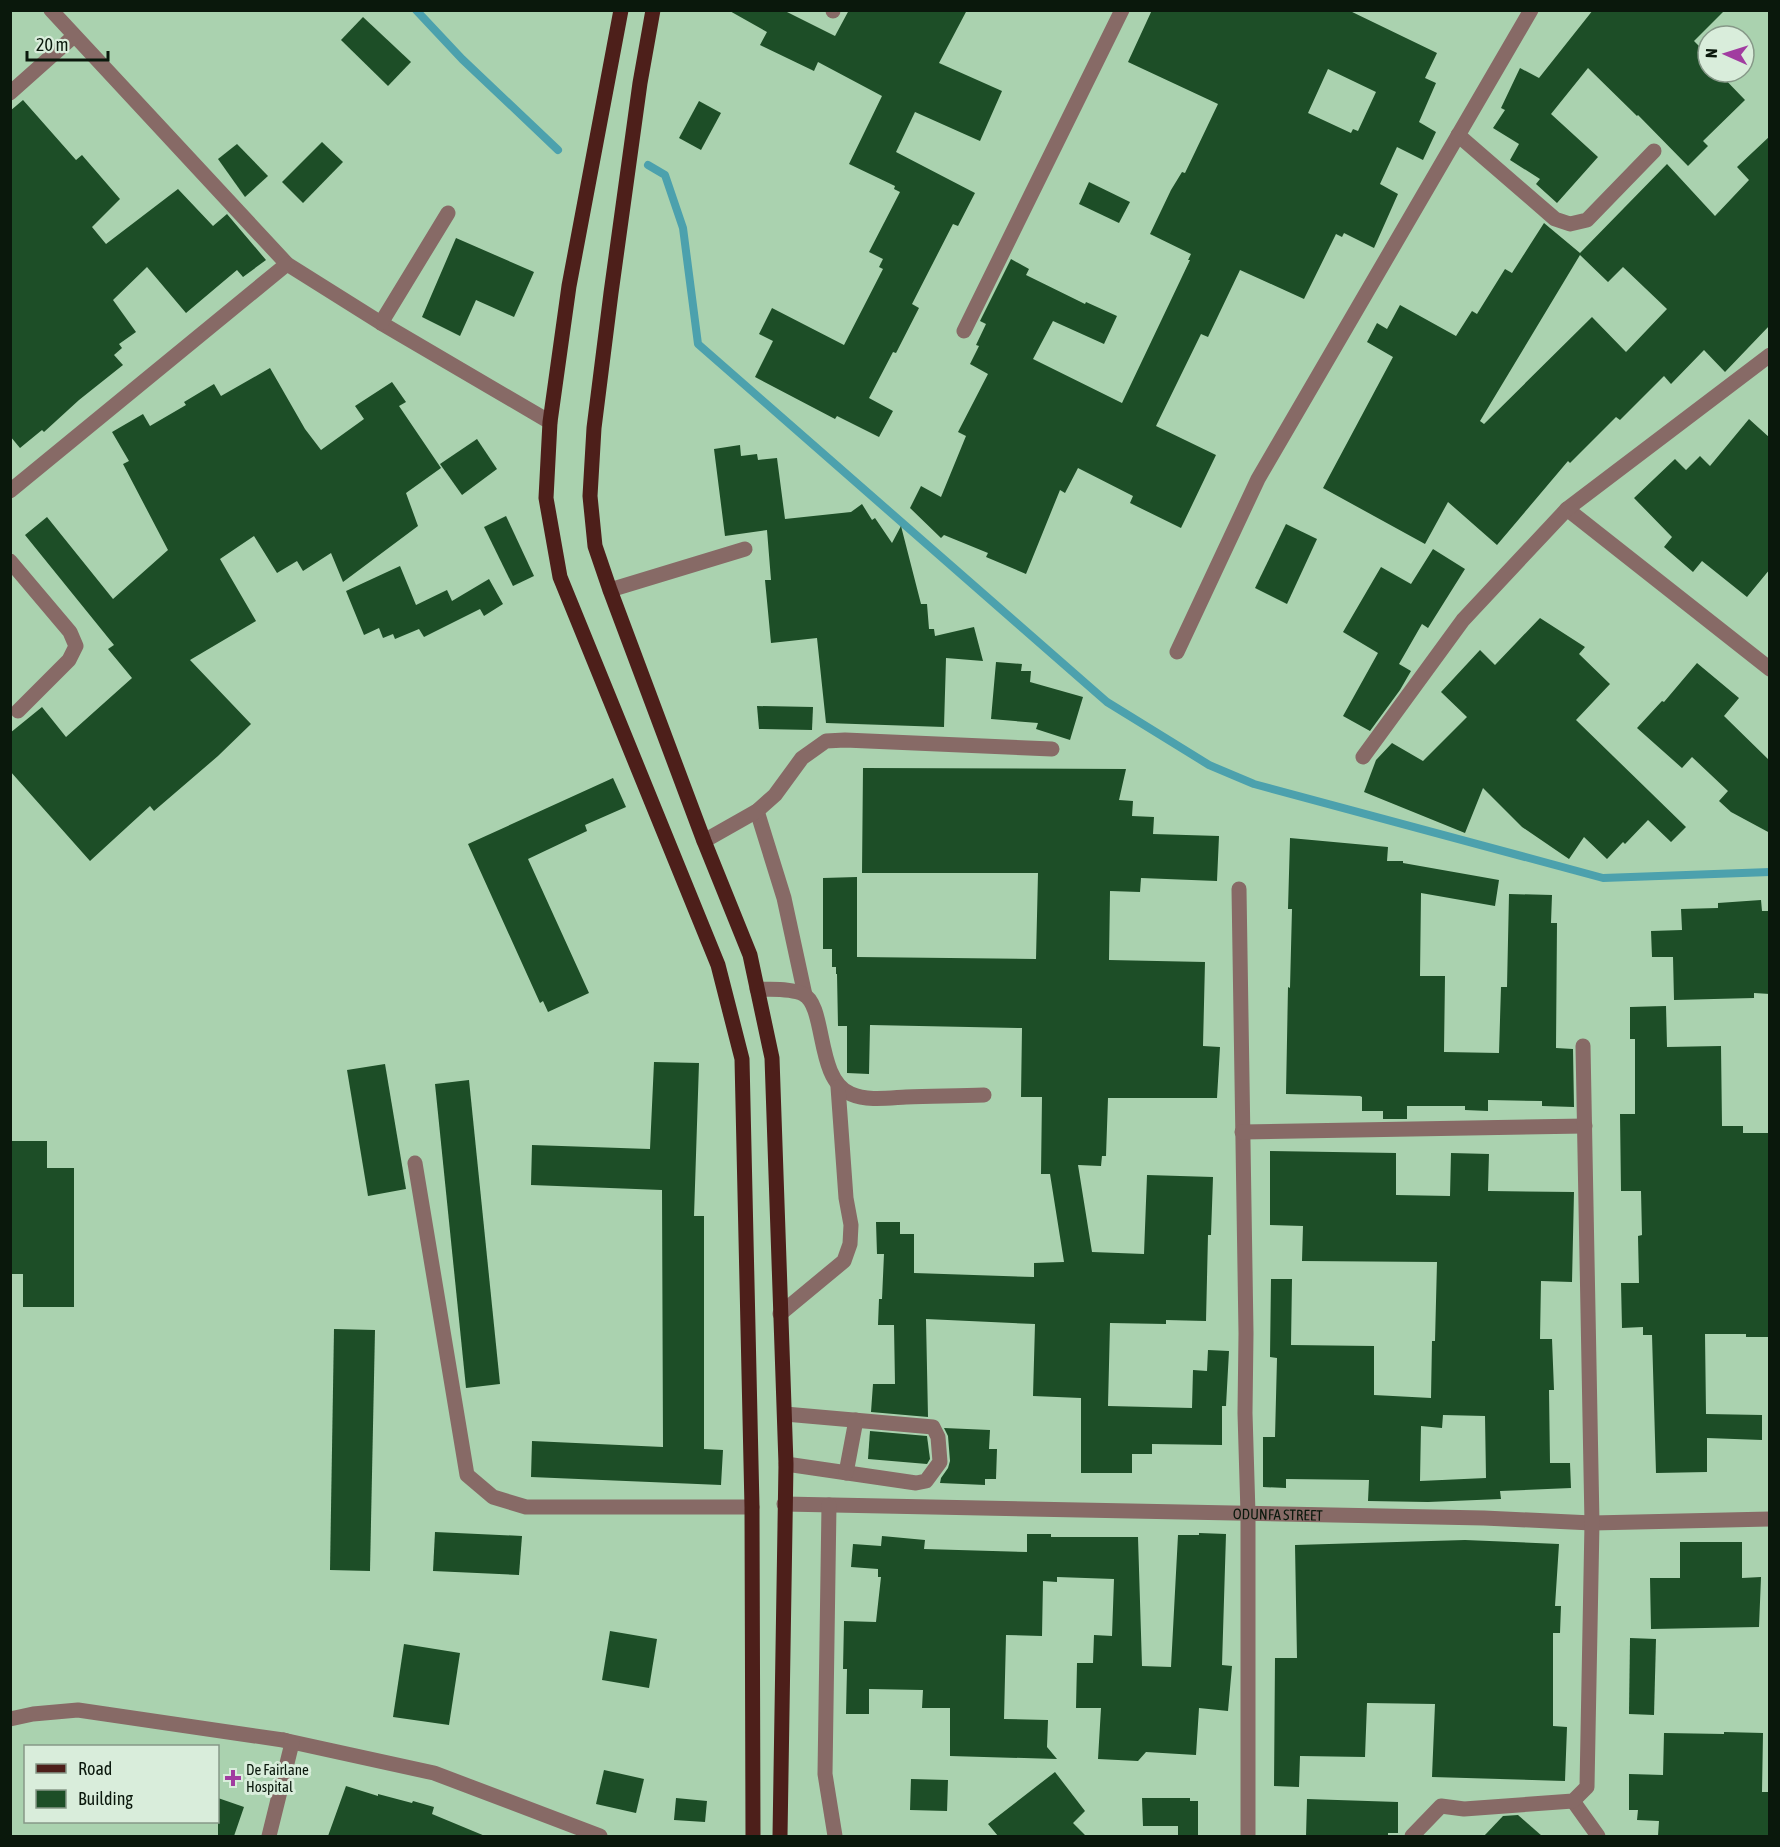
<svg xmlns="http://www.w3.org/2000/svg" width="1780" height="1847" font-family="'Asap Condensed',sans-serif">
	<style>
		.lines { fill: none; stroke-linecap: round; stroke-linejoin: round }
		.stream { stroke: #4ca1ad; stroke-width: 8 }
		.building { fill: #1d4e27; fill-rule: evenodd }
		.minor { stroke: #876a66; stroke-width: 15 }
		.major { stroke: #4d1f1a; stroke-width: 15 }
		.poi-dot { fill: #a13ca0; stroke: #d9eddb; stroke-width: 2 }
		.labels { text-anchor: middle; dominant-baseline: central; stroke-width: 6; stroke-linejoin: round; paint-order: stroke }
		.street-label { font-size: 15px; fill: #0a180c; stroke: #d9eddb }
		.poi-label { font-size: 15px; fill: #0a180c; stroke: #d9eddb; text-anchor: start }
	</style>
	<rect width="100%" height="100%" fill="#aad2af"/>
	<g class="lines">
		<g class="stream">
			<polyline points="416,10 462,59 558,150"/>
			<polyline points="648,165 665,175 683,228 698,344 1107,702 1209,765 1254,784 1603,878 1770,872"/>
		</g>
	</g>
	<g class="building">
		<polygon points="728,10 783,10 835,36 849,10 967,10 939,63 1002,91 980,141 915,112 896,152 975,193 958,226 953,224 912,304 919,308 896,353 893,352 869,398 893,411 879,437 837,416 835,419 755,377 773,341 759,334 772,308 844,345 883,269 879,267 883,259 869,252 900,192 894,189 895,186 849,164 882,96 818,62 814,71 760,45 767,32"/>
		<path d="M1152,10H1348L1437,53L1425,78L1436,83L1419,122L1436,132L1423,160L1397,147L1380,184L1398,194L1374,248L1344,233L1342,237L1336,234L1304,299L1240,270L1208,337L1201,334L1156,426L1216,455L1181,528L1130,503L1133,496L1078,468L1065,493L1060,490L1026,574L986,557L988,553L944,535L941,538L910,508L921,486L941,497L966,436L958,432L988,374L970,364L979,346L976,345L986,324L980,321L1011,259L1029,269L1026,275L1085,304L1086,302L1117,316L1104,344L1053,321L1033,359L1122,403L1190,260H1188L1191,254L1150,234L1171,190L1182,172L1185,173L1218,104L1128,62ZM1328,69L1376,92L1358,131L1353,129L1351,133L1308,113Z"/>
		<polygon points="1593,10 1725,10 1694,41 1708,55 1705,58 1708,61 1708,72 1718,72 1745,100 1703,141 1708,146 1688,166 1638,115 1637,116 1588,68 1551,114 1598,157 1557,203 1536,184 1540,179 1510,160 1519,144 1493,128 1505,110 1501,108 1520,68 1539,78"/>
		<polygon points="363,17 411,62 388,86 341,40"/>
		<polygon points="23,100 76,160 82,155 120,199 92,227 106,244 178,189 213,226 227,214 266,260 243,277 237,270 186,313 147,267 113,300 136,332 119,344 122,348 114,355 123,365 79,400 44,432 42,430 20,448 10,436 10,111"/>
		<polygon points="699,101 721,113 701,150 679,138"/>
		<path d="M1770,136V325L1725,372L1704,350L1671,384L1664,376L1620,420L1616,417L1570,463L1568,461L1497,545L1448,502L1425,544L1323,488L1393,357L1367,342L1377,323L1387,329L1400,305L1456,336L1472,311L1477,314L1505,269L1512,273L1544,223L1580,253L1667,164L1715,216L1749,180L1737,167ZM1580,255L1608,282L1623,267L1667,309L1626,352L1592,317L1484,424L1480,421Z"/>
		<polygon points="322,142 343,162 303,203 282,182"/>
		<polygon points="237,144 268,176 245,197 218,159"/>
		<polygon points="1089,182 1130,202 1119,223 1079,204"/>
		<polygon points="456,238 534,272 514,317 476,300 460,336 422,317"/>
		<polygon points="270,368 305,429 321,450 364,419 355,406 392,382 406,402 399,406 441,468 406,493 418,526 343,582 331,553 303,571 297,561 277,573 254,536 220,559 256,621 190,660 251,724 218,756 154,811 150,806 90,861 10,771 10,733 42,707 66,737 132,678 108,649 114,645 25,535 47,517 113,599 168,550 123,464 129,461 112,432 143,414 150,426 186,405 184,402 214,384 221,396"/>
		<polygon points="1749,419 1770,438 1770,569 1747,597 1702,561 1693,572 1664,547 1672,537 1634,498 1675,459 1686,470 1700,456 1710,466"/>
		<polygon points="477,439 497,469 462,495 440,464"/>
		<polygon points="740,445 741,456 757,454 758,460 777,458 785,519 851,512 862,504 872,520 875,518 892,543 901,526 921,604 927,604 929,629 934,629 935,636 974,627 983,661 946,658 944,727 826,723 817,638 771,643 765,580 771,580 767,530 725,536 714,449"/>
		<polygon points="506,516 534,576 513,586 484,527"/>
		<polygon points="1286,524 1317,539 1287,604 1255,588"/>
		<polygon points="1433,549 1465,569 1428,628 1422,624 1399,664 1411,671 1400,690 1370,731 1343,716 1378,653 1343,632 1381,567 1411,584"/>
		<polygon points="400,566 416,605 447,590 452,601 489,579 503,604 484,616 480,609 424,637 419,629 395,639 393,634 383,638 379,628 364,635 346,591"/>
		<polygon points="1540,618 1585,647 1579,654 1610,684 1576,720 1686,827 1671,842 1648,820 1625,844 1623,842 1607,859 1584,837 1569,859 1522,827 1483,788 1465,833 1364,792 1376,760 1392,743 1423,761 1467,717 1441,692 1480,650 1495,665"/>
		<polygon points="996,662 1022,664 1021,671 1031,671 1030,682 1083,697 1070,740 1036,729 1038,723 991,719"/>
		<polygon points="1697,663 1739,698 1724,716 1770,761 1770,833 1731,812 1719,801 1728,791 1692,757 1682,768 1637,728 1662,701 1664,702"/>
		<polygon points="757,706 813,707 812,730 759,729"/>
		<polygon points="863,768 1126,769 1119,800 1133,801 1132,816 1154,817 1153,834 1219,836 1217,881 1141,878 1140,892 1110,891 1109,960 1205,962 1203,1046 1220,1047 1217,1098 1108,1098 1106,1156 1102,1156 1101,1166 1078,1165 1092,1252 1144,1254 1147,1175 1213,1177 1211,1235 1208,1235 1206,1321 1166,1320 1166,1324 1110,1323 1108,1406 1192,1408 1193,1370 1207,1371 1208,1350 1229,1351 1226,1406 1222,1406 1222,1445 1152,1444 1152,1454 1132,1454 1132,1473 1081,1473 1081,1398 1033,1396 1035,1324 926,1319 928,1417 871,1412 873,1384 895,1384 894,1325 878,1325 879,1299 882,1299 884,1254 877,1254 876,1222 900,1222 900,1234 914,1234 914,1273 1034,1277 1034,1263 1064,1262 1050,1174 1041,1174 1042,1097 1021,1097 1022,1028 870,1025 869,1074 847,1073 847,1026 838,1026 837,974 836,974 836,967 832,967 832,949 823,949 823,878 857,877 857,957 1036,959 1038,873 862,873"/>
		<polygon points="613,778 626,807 585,825 587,831 528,859 589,993 548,1012 543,1001 540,1003 468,844"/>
		<polygon points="1290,838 1388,847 1387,861 1403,861 1403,863 1499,880 1495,906 1421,893 1420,976 1445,976 1444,1052 1499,1053 1501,987 1507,987 1509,894 1552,895 1551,923 1557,923 1556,1048 1573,1049 1574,1107 1542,1106 1542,1101 1488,1100 1488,1111 1465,1110 1465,1106 1407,1106 1407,1119 1383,1119 1383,1111 1362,1111 1362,1097 1360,1096 1286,1094 1288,987 1290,988 1292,909 1288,909"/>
		<polygon points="1761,900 1762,911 1770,911 1770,994 1754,993 1754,998 1674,1000 1673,957 1652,957 1651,931 1682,930 1681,909 1718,908 1718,903"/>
		<polygon points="1666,1006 1667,1047 1721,1046 1722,1126 1743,1126 1743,1133 1770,1133 1770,1337 1746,1337 1746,1334 1705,1334 1706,1414 1762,1415 1762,1440 1707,1438 1707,1472 1656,1473 1652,1335 1643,1335 1643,1327 1622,1328 1621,1283 1639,1283 1638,1236 1642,1235 1641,1191 1621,1191 1620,1114 1635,1114 1635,1039 1630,1039 1630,1007"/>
		<polygon points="654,1062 699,1063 694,1216 704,1216 704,1449 723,1450 721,1485 531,1477 532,1441 663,1447 662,1190 531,1185 532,1145 650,1149"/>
		<polygon points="385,1064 406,1189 368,1196 347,1070"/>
		<polygon points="469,1080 500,1384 466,1388 435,1084"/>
		<polygon points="10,1141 47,1141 47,1168 74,1168 74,1307 23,1307 23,1274 10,1274"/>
		<path d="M1270,1151L1396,1153V1195L1450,1196L1451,1153L1489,1154L1488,1191L1574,1192L1572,1282L1541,1281L1540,1339H1552L1554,1390H1549L1550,1463H1570L1571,1488L1500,1491L1501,1499L1428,1502L1368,1501L1369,1480L1286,1479V1488L1263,1487V1437H1275L1277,1358L1270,1357L1271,1279H1292L1291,1345L1374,1346V1395L1431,1398L1432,1341H1435L1437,1262L1302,1261L1303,1226L1270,1225ZM1443,1415L1485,1416L1486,1478L1420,1481L1421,1426L1442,1428Z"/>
		<polygon points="334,1329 375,1330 370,1571 330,1570"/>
		<polygon points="944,1428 990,1430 989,1449 997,1449 996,1479 985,1479 985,1485 940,1483 941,1478 948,1468 950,1461 948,1436"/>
		<polygon points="870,1431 927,1436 930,1459 927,1464 868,1459"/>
		<polygon points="435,1532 522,1536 519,1575 433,1571"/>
		<polygon points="1199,1533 1226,1534 1222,1665 1232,1666 1228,1711 1199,1708 1196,1755 1146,1752 1138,1761 1098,1759 1101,1708 1076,1708 1077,1663 1093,1663 1094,1635 1112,1636 1114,1579 1057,1577 1057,1582 1043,1581 1042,1636 1006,1635 1004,1719 1048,1720 1047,1747 1057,1759 950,1756 950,1708 922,1708 923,1690 869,1689 869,1714 846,1714 847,1669 843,1669 844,1621 876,1622 881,1577 878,1577 878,1569 851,1567 853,1544 881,1546 882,1536 925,1540 924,1549 1027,1552 1027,1534 1051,1534 1051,1537 1138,1537 1142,1666 1171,1667 1178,1535 1199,1535"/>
		<polygon points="1465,1540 1559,1544 1555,1606 1561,1606 1560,1633 1553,1633 1553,1726 1567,1727 1565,1781 1432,1777 1435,1704 1367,1703 1365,1757 1300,1756 1299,1787 1274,1786 1275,1658 1297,1658 1295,1545"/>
		<polygon points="1680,1542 1742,1542 1742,1578 1761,1577 1759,1627 1651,1629 1650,1578 1680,1578"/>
		<polygon points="610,1631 657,1639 649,1688 602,1680"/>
		<polygon points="1630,1638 1656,1639 1654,1715 1629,1714"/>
		<polygon points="404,1644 460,1653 449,1725 393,1717"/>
		<polygon points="1724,1732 1763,1733 1762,1792 1770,1792 1770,1836 1658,1836 1659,1821 1637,1820 1638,1810 1629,1810 1629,1774 1663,1775 1664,1733 1724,1734"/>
		<polygon points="604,1770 644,1779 636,1813 596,1804"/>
		<polygon points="1055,1772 1085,1811 1073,1823 1086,1836 998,1836 988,1824"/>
		<polygon points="911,1779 948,1780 947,1811 910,1810"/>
		<polygon points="346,1786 378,1796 378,1794 412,1803 413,1801 434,1807 432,1814 485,1836 328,1836"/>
		<polygon points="218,1798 244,1807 234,1836 218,1836"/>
		<polygon points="676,1798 707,1801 705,1822 674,1820"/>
		<polygon points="1142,1798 1190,1798 1190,1801 1198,1801 1198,1836 1178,1836 1178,1826 1143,1826"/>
		<polygon points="1307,1799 1398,1802 1398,1833 1388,1833 1388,1836 1306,1836"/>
		<polygon points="1518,1815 1542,1836 1484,1836 1503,1816"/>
	</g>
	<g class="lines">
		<g class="minor">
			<polyline points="51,10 287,264 381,323 550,422"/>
			<polyline points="833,10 833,11"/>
			<polyline points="10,93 74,36"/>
			<polyline points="1458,135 1555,219 1570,224 1587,220 1654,151"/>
			<polyline points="381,323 448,213"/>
			<polyline points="964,331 1122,10"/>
			<polyline points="10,491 287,264"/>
			<polyline points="1567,509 1770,669"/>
			<polyline points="10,561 70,632 76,646 69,660 18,711"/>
			<polyline points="610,590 745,549"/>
			<polyline points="1177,652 1258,479 1531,10"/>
			<polyline points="1363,757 1463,620 1567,509 1770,355"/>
			<polyline points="757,811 784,898 805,995"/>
			<polyline points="704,841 757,811 775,795 802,758 826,741 845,740 1052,749"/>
			<polyline points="1239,889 1246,1333 1245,1413 1248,1514 1248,1836"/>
			<path d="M757,989C772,990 790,988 803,994C827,1006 815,1079 851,1094C867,1101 888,1098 906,1097C932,1096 958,1096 984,1095"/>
			<polyline points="1242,1132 1585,1126"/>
			<polyline points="415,1163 467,1475 493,1497 526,1507 752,1507"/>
			<polyline points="780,1314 844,1261 850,1244 851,1225 846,1198 838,1087"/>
			<polyline points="785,1414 933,1427 938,1437 940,1462 926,1481 916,1483 786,1464"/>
			<polyline points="846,1473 856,1420"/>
			<path id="s1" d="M784,1504L1484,1518L1592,1523L1770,1519"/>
			<polyline points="829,1505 825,1774 835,1836"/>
			<polyline points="10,1719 33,1714 78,1710 283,1740 434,1773 600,1836"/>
			<polyline points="1573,1801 1598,1836"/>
			<polyline points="269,1836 292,1743 284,1740"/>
			<polyline points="1412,1836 1441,1806 1464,1809 1573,1801 1587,1787 1592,1523 1583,1046"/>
		</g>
		<g class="major">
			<polyline points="621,10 569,286 550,422 546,498 560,577 718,965 742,1059 752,1507 753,1836"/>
			<polyline points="653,10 640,83 611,293 594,428 590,496 595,546 610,590 704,841 750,955 772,1058 786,1464 780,1836"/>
		</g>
	</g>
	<path class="poi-dot" d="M230 1769h6v6h6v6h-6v6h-6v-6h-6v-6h6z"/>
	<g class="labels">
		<g class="street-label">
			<text stroke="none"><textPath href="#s1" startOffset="494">ODUNFA STREET</textPath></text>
		</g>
		<g class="poi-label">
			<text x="246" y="1769">De Fairlane<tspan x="246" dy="17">Hospital</tspan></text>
		</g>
	</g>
	<rect width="1780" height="1847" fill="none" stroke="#0a180c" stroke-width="24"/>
	<rect x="24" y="1745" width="195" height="78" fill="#d9eddb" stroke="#869888" stroke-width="1.5"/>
	<rect x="36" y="1764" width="30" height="9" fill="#4d1f1a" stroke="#869888" stroke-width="1.5"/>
	<text x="78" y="1775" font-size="18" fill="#0a180c">Road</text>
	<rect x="36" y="1790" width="30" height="18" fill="#1d4e27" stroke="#869888" stroke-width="1.5"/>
	<text x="78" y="1805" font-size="18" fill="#0a180c">Building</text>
	<g transform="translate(1726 54) rotate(273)"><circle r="28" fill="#d9eddb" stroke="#869888" stroke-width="1.5"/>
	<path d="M0-4.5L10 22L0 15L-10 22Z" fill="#a13ca0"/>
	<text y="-9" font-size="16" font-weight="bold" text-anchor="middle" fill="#0a180c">N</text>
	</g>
	<path d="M27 51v9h81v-9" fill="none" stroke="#0a180c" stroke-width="3"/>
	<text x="36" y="51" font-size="18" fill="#0a180c" stroke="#d9eddb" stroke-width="4.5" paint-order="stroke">20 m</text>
</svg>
